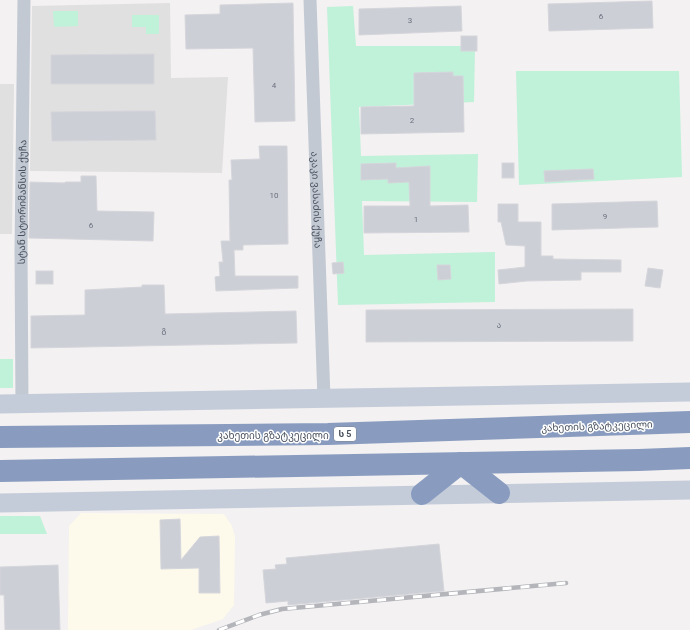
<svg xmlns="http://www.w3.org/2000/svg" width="690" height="630" font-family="Roboto,'Noto Sans Georgian',sans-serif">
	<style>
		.commercial { fill: #fdfaec }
		.education { fill: #e1e0e0 }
		.green { fill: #c0f1d9 }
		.building { fill: #cdcfd6; stroke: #d5d6dc }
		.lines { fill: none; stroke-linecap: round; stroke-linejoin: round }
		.street { stroke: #c2c9d3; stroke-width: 13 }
		.secondary { stroke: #c4ccda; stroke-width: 19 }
		.highway { stroke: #899cc0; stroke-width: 22 }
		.rail-casing { stroke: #b3b5bb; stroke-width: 4.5 }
		.rail { stroke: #fff; stroke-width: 3; stroke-dasharray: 9; stroke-linecap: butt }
		.labels { text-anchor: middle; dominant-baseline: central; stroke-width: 3; stroke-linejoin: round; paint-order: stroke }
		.number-label { font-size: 8px; fill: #69707d }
		.shield { fill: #fff; stroke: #7f858f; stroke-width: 1 }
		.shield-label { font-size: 9px; font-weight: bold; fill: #48515f }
		.street-label { font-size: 10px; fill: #48515f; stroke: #fff }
	</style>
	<rect width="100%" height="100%" fill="#f3f1f1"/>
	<polygon class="commercial" points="81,513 224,514 232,526 235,537 234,605 223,619 191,630 68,630 69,526"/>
	<g class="education">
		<polygon points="170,3 171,78 228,77 222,173 30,171 32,6"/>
		<polygon points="0,84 14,84 12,234 0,234"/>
	</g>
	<g class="green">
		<polygon points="353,6 356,46 475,46 474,102 359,107 361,156 478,154 477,202 362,201 364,255 495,252 495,302 338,305 327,7"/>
		<polygon points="53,11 78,11 78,26 54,27"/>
		<polygon points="132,15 159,15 159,34 146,34 146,27 132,27"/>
		<polygon points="516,71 679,71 682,177 519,185"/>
		<rect x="0" y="359" width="13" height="29"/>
		<polygon points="0,516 40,516 47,534 0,534"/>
	</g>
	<g class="building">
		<polygon points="652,1 653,28 549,31 548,4"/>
		<polygon points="293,3 295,121 255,122 253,48 186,49 185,15 220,14 220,5"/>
		<polygon points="461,6 462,31 359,35 359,9"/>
		<rect x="461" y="36" width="16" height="15"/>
		<polygon points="154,54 154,84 51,84 51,55"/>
		<polygon points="453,72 453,76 463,76 464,132 361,134 361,107 414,106 414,73"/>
		<polygon points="131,111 155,111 156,140 52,141 51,112"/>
		<polygon points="259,146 287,146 288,244 243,245 243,250 234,250 235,276 298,276 298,288 216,291 215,277 220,276 219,262 223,262 221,241 230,241 229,180 232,180 231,160 260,159"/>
		<polygon points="396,163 396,168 430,166 430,206 468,205 469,232 364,233 364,206 410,206 409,182 388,183 388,179 361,180 361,164"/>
		<rect x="502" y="163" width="12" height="15"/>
		<polygon points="593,169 594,179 545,182 544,171"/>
		<polygon points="81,176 96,176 97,211 154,212 153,241 29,238 30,182 65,183 65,182 81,182"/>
		<polygon points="657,201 658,227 552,230 552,204"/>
		<polygon points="498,204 518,204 518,222 541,222 541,256 553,256 553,259 621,260 621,272 581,272 581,280 527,281 499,284 498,270 525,267 525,246 506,245 501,222 498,222"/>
		<polygon points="343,262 344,273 333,274 332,263"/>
		<polygon points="437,265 450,265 451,279 438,280"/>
		<polygon points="648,268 663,270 660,288 645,286"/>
		<rect x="36" y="271" width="17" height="13"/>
		<polygon points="142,285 164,285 165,314 296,311 297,343 31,348 31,316 85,315 85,290 142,287"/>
		<polygon points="633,309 633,341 366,342 366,310"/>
		<polygon points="180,519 181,560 200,537 219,536 220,593 199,593 199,568 161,569 160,520"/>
		<polygon points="439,544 444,591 288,605 288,601 266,603 263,570 276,569 275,565 287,564 286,558"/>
		<polygon points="58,565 60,630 5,630 4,595 0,595 0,567"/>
	</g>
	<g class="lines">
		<g class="street">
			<path id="s1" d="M310,0L324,399"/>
			<path id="s2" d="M22,404L21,250L24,0"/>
		</g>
		<g class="secondary">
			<polyline points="0,404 690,392"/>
			<polyline points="0,503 690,490"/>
		</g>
		<g class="highway">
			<polyline points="0,437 328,434 690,422"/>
			<polyline points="0,471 639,460 690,458"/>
			<polyline points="422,494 461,463 499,493"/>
		</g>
		<g class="rail-casing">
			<polyline id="rail" points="219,630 259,615 282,609 566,583"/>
		</g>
		<use href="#rail" class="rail"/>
	</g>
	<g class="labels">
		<g class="number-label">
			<text x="601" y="16">6</text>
			<text x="410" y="20">3</text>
			<text x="274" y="85">4</text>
			<text x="412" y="120">2</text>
			<text x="274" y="195">10</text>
			<text x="605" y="216">9</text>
			<text x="416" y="219">1</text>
			<text x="91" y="225">6</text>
			<text x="499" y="325">ა</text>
			<text x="164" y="330">გ</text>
		</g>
		<rect class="shield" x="334" y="427" width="22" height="14" rx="3"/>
		<g class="shield-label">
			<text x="345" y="434">ს 5</text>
		</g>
		<g class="street-label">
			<text stroke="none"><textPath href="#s1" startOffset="200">აკაკი ვასაძის ქუჩა</textPath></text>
			<text stroke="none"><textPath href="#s2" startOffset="202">სტან სტორიმანსის ქუჩა</textPath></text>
			<text transform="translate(597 426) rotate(-2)">კახეთის გზატკეცილი</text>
			<text x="273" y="435">კახეთის გზატკეცილი</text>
		</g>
	</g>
</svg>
